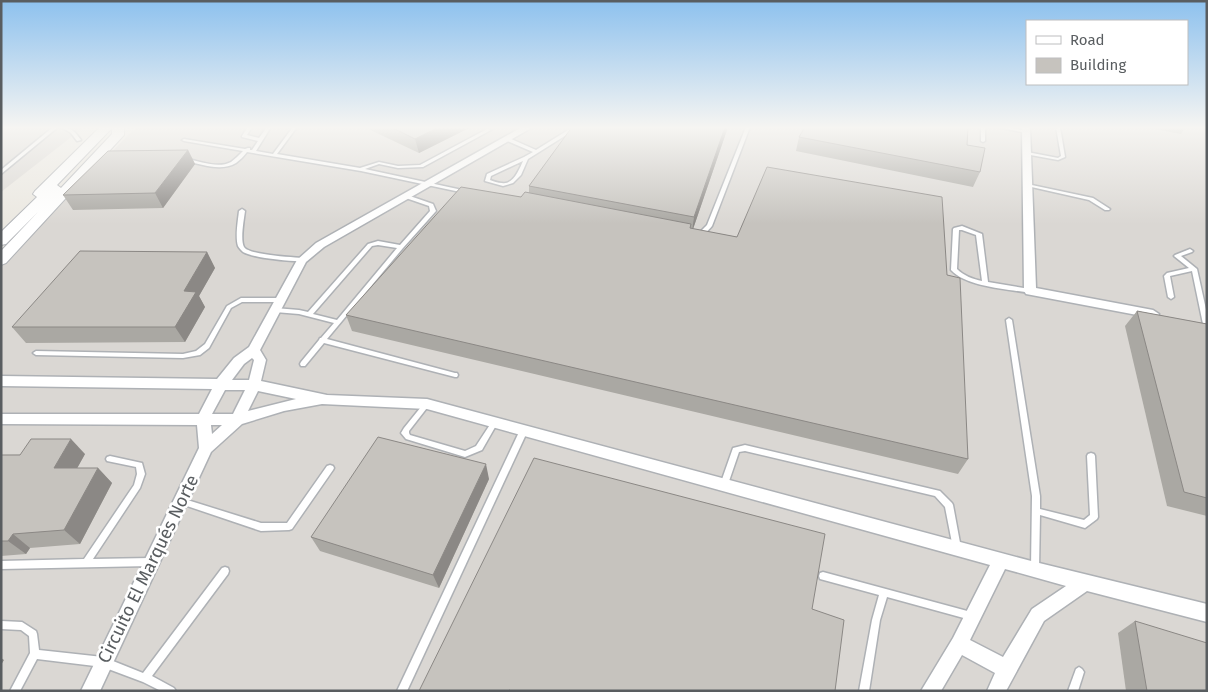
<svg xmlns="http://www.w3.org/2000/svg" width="1208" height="692" font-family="'Fira Sans',sans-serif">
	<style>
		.industrial { fill: #dad7d3 }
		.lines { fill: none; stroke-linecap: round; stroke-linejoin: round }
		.lane-casing { stroke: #aeb1b5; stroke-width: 3 }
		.street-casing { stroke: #aeb1b5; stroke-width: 3 }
		.secondary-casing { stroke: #b0b3b7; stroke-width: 2 }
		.lane { fill: #fff; fill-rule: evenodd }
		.street { fill: #fff; fill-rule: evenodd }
		.secondary { fill: #fff; fill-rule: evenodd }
		.wall { fill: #aaa8a3 }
		.shaded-wall { fill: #8b8885 }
		.building { fill: #c6c3be; stroke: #8b8885 }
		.labels { text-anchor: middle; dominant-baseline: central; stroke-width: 5; stroke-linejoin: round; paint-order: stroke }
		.near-street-label { font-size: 18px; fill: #595d60; stroke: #fff }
	</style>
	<rect width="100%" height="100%" fill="#ebe8e1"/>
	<g class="industrial">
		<polygon points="1,127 84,127 1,192"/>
		<polygon points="142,127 1207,127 1207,691 1,691 1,266 133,130"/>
	</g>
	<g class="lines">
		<g class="lane-casing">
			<g id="lane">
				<polygon points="53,127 58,127 1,174 1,170"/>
				<path d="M61,127C71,127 75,132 81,140L77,141L71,133Z"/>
				<path d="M248,127H252L247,135L259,138L267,127H271L256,151L273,154L293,127H297L277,154L360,168L379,162L398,166L420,165L487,129L491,130L423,167L398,168L379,164L365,169L467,191V193H465L361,171L247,152C244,156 240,160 236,163C221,172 201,164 185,161V160L187,159C200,161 218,169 231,162C235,159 239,155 243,151L184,141L182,140L184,139L245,149L248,148H250V150H252L258,141L242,137V136Z"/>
				<path d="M573,127H579L528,159L521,175L513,183L503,186L485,181L487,174L524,157L533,152L505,140V138H509L536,150ZM523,161C519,170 513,185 502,183C498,183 493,181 490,180L491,176Z"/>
				<path d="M746,127H750L712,226C708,231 703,236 697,235V233L701,231L707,225Z"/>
				<polygon points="981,127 985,127 985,141 983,142 981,141"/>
				<polygon points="997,127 1008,127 1026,131 1028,132 1026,133"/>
				<polygon points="1056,127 1060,127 1065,157 1058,160 1025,154 1025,152 1027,152 1058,158 1061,156"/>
				<polygon points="1027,184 1093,198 1110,209 1109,210 1105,210 1089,200 1027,186"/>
				<path d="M403,195H407L433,204L436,211L403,248L327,339L455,373H457L458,375L457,377H455L324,343L305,366H301L300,364L301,362L319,340L320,338H321L334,323L299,314L275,312L272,310L275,308L299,310L308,312L368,244L378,241L400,245L430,211L429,206L403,197ZM378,245L397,248L337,320L313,314L372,246Z"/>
				<path d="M242,209L245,211C244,219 240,240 244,247C249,255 291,257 302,258L304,259L305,260L304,261C291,262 253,258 243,252C241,250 239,248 238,246C235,237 238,220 239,211Z"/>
				<path d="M962,226L982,234L988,282L1030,289L1033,291L1032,292L1030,293C1008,289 966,287 951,270L953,229L954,228ZM959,230H962L976,235L982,281C973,279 964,276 957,269Z"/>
				<polygon points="1190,249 1193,251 1192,252 1181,256 1197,269 1207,314 1206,326 1203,324 1192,271 1170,276 1174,297 1171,299 1168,297 1164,276 1167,273 1189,268 1174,256 1175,255"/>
				<polygon points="241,298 281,298 284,300 281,302 242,302 231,308 209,348 200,355 183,358 36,355 33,353 36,351 183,354 196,351 205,344 227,306"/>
				<polygon points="1009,318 1012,320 1040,496 1040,509 1084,520 1090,515 1087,456 1088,454 1091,453 1094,454 1095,456 1098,517 1097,519 1085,528 1040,515 1039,569 1038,572 1035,573 1032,572 1031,569 1032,496 1006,320"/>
				<polygon points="427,401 429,402 430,404 409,431 409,433 410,435 465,451 476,446 493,420 495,419 497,420 498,422 482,450 465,457 406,439 401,433 404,428 425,402"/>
				<polygon points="524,427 526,428 528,430 407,691 397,691 520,430 522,428"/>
				<polygon points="745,445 940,491 952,503 953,505 961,548 960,551 957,552 954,551 953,548 945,507 935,496 745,451 739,452 727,487 724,488 721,487 720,485 733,448"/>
				<polygon points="110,456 142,463 145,474 140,488 93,559 151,558 154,559 155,562 154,565 151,566 1,569 1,561 84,559 134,485 137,474 136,467 107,461 106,459 107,457"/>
				<polygon points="330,465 333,466 334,468 333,470 292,529 289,530 261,531 181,504 178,503 177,501 178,499 181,498 261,523 287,523 327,466"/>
				<polygon points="225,567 228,568 229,571 228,574 152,676 174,688 176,691 161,691 143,682 103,667 37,659 20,691 10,691 30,653 29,636 21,630 1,629 1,621 22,622 36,631 37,634 39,650 103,657 143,673 222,568"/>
				<polygon points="823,572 971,612 974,613 975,616 974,619 971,620 887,597 880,620 869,691 859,691 872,620 879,595 820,579 819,576 820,573"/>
				<polygon points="1079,667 1082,669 1084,672 1078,691 1068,691 1076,669"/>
			</g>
		</g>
		<g class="street-casing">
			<g id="street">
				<path d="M522,127H533L324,247L306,262L260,350L266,360L261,381L327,395L427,399L1035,562L1207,604V622L1087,591L1044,621L1006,691H987L995,673L962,655L941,691H921L953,638L990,565L427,409L322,404L284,411L242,424L211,452L100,691H81L199,448L197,425L1,424V414H199L212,389L1,386V376L217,379L234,358L249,347L297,260L316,243ZM252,358L254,360L249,380H232L244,364ZM225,390H245L233,414H212ZM258,391L296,399L248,411ZM211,425H222L212,434ZM1005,569L1066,586L1032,609L1003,657L970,640Z"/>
				<polygon points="1022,127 1030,127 1036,288 1153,310 1159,314 1157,317 1153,318 1026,294 1024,291"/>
			</g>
		</g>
		<g class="secondary-casing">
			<path id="secondary" d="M100,127H124V135L6,263L1,265V251L38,212L6,244L1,245V232L37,197L33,194L35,191ZM112,128V134L61,188L57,185Z"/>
		</g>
		<use href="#lane" class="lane"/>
		<use href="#street" class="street"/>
		<use href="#secondary" class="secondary"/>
	</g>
	<g class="wall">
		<polygon points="364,127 471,127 419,153"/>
		<polygon points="728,127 693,229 947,275 968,459 958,474 352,331 346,315 521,197 529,193 529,186"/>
		<polygon points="1144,127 1185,127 1181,134"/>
		<polygon points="799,137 967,145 980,172 973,187 796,151"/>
		<polygon points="188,150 195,164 163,208 73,210 63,195"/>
		<polygon points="207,252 215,268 199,296 205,307 185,342 26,343 12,327"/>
		<polygon points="1137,311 1207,324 1207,516 1167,506 1125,326"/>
		<polygon points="85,454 77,468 98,468 112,483 80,544 30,548 26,554 1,556 1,455"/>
		<polygon points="489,479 439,588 320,551 311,537"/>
		<polygon points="1135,621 1207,691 1126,691 1118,633"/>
	</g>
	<g class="shaded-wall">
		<polygon points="439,127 471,127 419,153 415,139"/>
		<polygon points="725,127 728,127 692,232 694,217"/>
		<polygon points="188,150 195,164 163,208 155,193"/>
		<polygon points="207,252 215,268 199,296 205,307 185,342 175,327 184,291"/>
		<polygon points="71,439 85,454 69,483 54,468"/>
		<polygon points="486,464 489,479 439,588 433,575"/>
		<polygon points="98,468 112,483 80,544 64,530"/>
		<polygon points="13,534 30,548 26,554 8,541"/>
		<polygon points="1,658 4,660 1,665"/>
	</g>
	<g class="building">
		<polygon points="391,127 439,127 415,139"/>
		<polygon points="572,127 725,127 694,217 529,186"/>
		<polygon points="805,127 968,127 967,145 985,148 980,172 799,137"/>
		<polygon points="188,150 155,193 63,195 108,151"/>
		<polygon points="767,167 942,197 947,275 960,278 968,459 346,315 461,187 521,197 525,192 691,224 690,228 737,237"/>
		<polygon points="80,251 207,252 184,291 196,292 175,327 12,327"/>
		<polygon points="1137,311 1207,324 1207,498 1184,492"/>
		<polygon points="378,437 486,464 433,575 311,537"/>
		<polygon points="31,439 71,439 54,468 98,468 64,530 13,534 8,541 1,541 1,455 20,455"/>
		<polygon points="534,458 825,534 812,609 844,620 835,691 512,691 509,690 509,691 419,691"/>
		<polygon points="1135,621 1207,643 1207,691 1147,691"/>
	</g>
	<linearGradient id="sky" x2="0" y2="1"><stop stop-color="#8dc1ee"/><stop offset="0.57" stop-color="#f6f5f2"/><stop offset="1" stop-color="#f6f5f2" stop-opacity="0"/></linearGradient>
	<rect width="1208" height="224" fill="url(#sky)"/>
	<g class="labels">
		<g class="near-street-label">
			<text transform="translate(148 569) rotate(-64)">Circuito El Marqués Norte</text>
		</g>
	</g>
	<rect width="1208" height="692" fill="none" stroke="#595d60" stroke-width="5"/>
	<rect x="1026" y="20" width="162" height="65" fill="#ffffff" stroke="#bdbebf"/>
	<rect x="1036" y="36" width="25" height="8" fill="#ffffff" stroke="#bdbebf"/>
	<text x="1070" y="45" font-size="15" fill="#595d60">Road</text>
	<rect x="1036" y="58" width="25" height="15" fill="#c6c3be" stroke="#bdbebf"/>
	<text x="1070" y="70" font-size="15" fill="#595d60">Building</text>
</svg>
